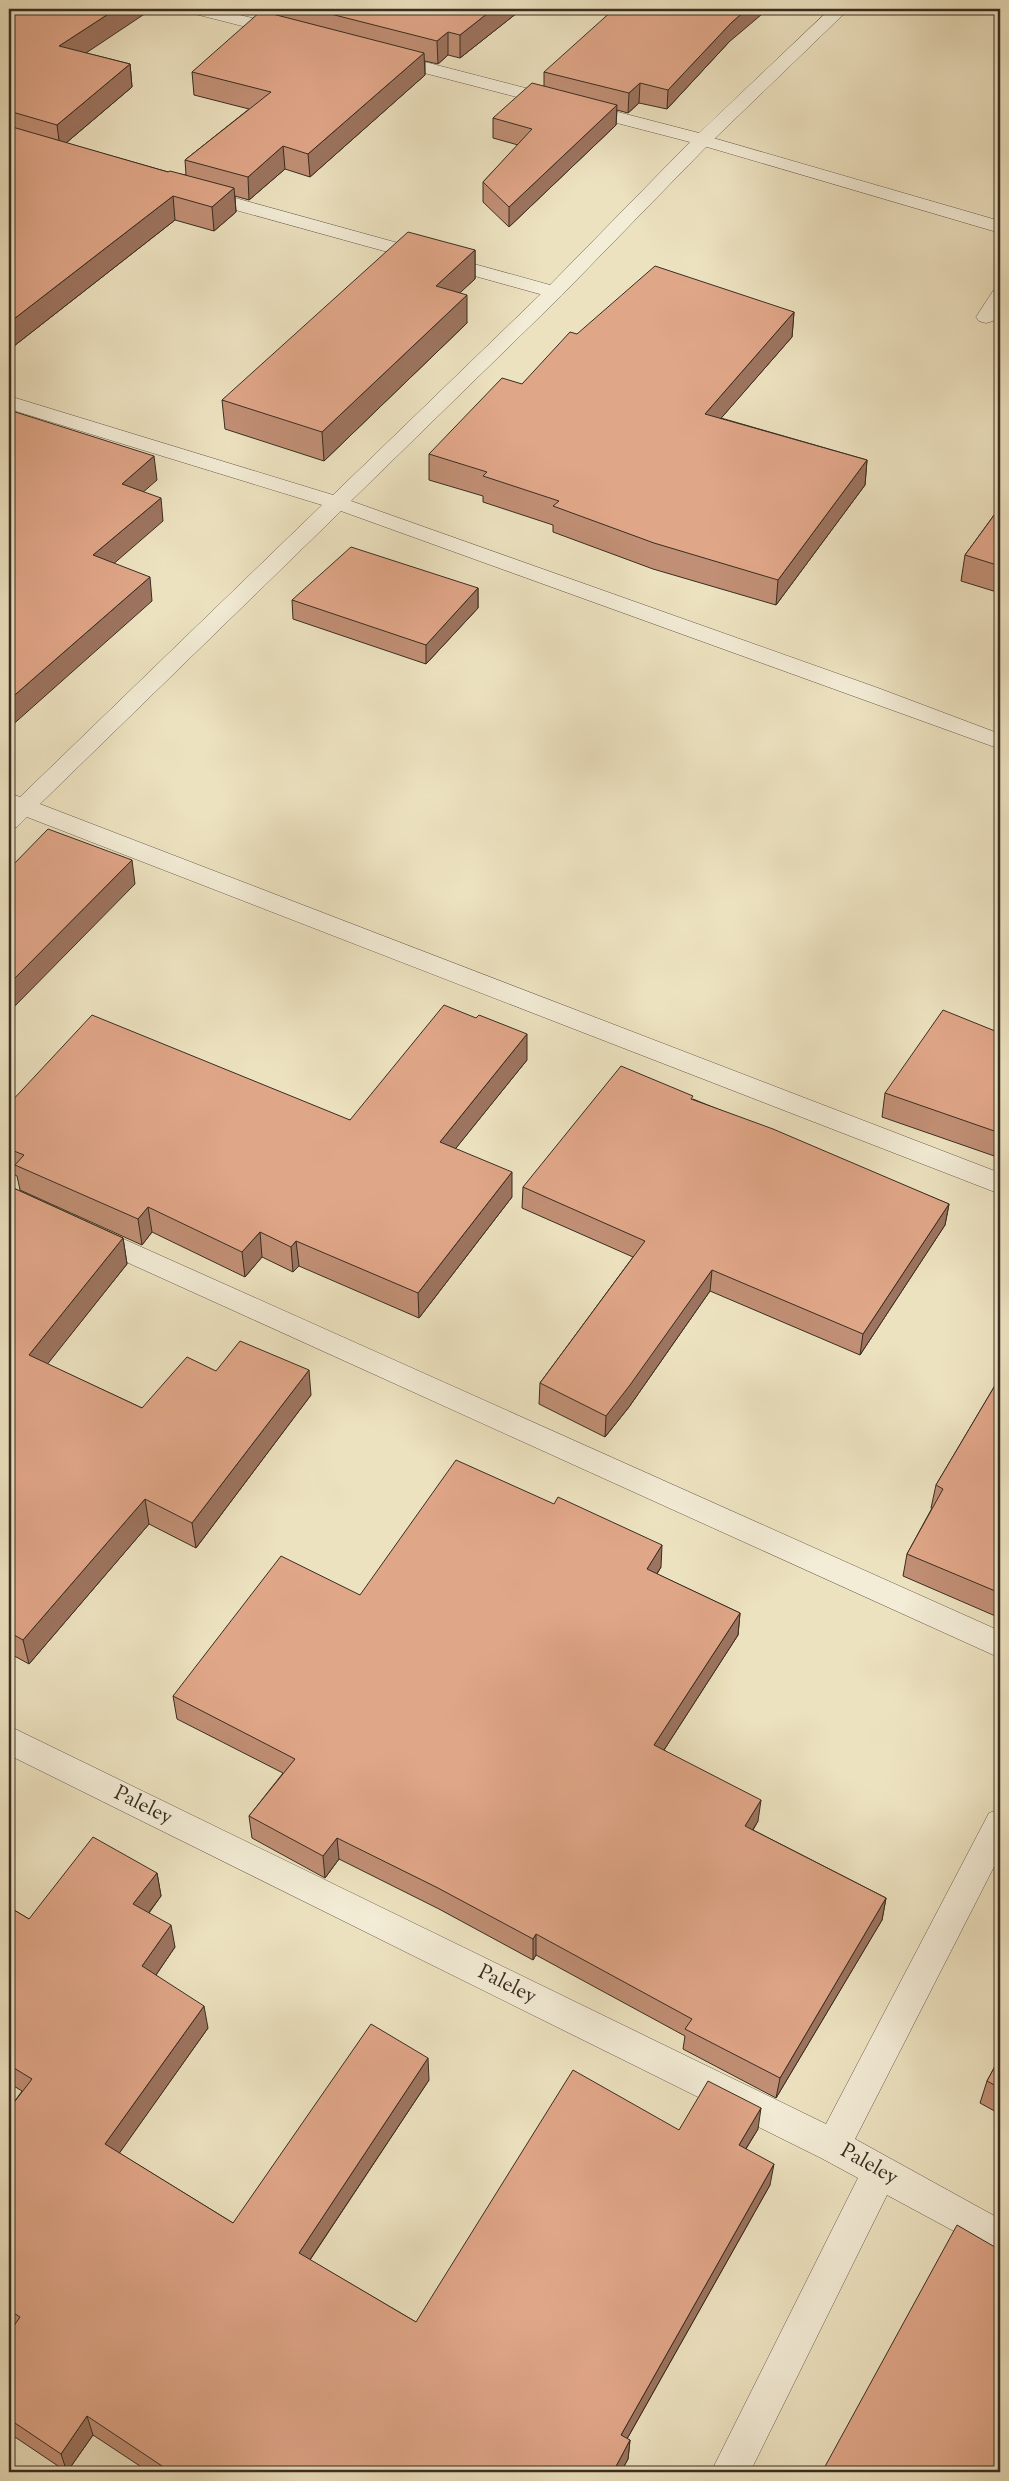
<svg xmlns="http://www.w3.org/2000/svg" width="1009" height="2481" font-family="'Sorts Mill Goudy',serif">
	<style>
		.lines { fill: none; stroke-linecap: round; stroke-linejoin: round }
		.service-casing { stroke: #665a49; stroke-width: 1 }
		.minor-casing { stroke: #665a49; stroke-width: 1 }
		.service { fill: #f3ecd6; fill-rule: evenodd }
		.minor { fill: #f3ecd6; fill-rule: evenodd }
		.wall { fill: #c18f75; stroke: #392d21 }
		.shaded-wall { fill: #9d745f; stroke: #392d21 }
		.building { fill: #e0a688; stroke: #392d21 }
		.labels { text-anchor: middle; dominant-baseline: central; stroke-width: 4.5; stroke-linejoin: round; paint-order: stroke }
		.near-street-label { font-size: 21px; fill: #392d21; stroke: #f3ecd6 }
	</style>
	<rect width="100%" height="100%" fill="#ede2c0"/>
	<filter id="stains"><feTurbulence type="fractalNoise" baseFrequency=".004" numOctaves="4"/><feColorMatrix values="0 0 0 0 .2 0 0 0 0 .09 0 0 0 0 .02 0 0 0 .5 -.17"/></filter>
	<radialGradient id="worn" r=".72"><stop offset=".6" stop-color="#630" stop-opacity="0"/><stop offset="1" stop-color="#630" stop-opacity=".3"/></radialGradient>
	<g class="lines">
		<g class="service-casing">
			<g id="service">
				<polygon points="703,135 1000,221 1000,233 697,144 694,140 697,136"/>
				<polygon points="199,188 561,288 564,292 561,296 547,296 192,198 190,194 192,190"/>
				<path d="M1000,289C1001,302 1001,310 993,321L986,323L979,321L976,317L993,291Z"/>
			</g>
		</g>
		<g class="minor-casing">
			<g id="minor">
				<polygon points="188,9 216,9 292,28 295,32 292,36 286,37 191,13"/>
				<polygon points="830,9 849,9 709,144 561,296 351,501 878,688 1000,734 1000,749 341,511 40,804 1000,1173 1000,1194 27,817 17,827 9,829 9,793 20,797 322,505 9,409 9,396 333,495 547,288 690,142 382,62 379,58 382,54 394,54 699,133"/>
				<polygon points="90,1224 1000,1631 1000,1658 80,1241 76,1234 80,1227"/>
				<polygon points="9,1726 826,2124 989,1813 1000,1809 1000,1855 855,2139 1000,2219 1000,2256 887,2195 750,2472 711,2472 858,2178 821,2158 9,1755"/>
			</g>
		</g>
		<use href="#service" class="service"/>
		<use href="#minor" class="minor"/>
	</g>
	<g class="wall">
		<polygon points="9,9 86,53 130,64 132,87 66,143 168,172 186,175 185,160 249,109 194,95 192,72 275,15 275,9 522,9 460,58 448,55 438,64 425,61 425,75 310,177 285,169 249,200 235,196 236,212 214,231 175,220 14,346 9,344"/>
		<polygon points="729,42 667,109 639,103 628,113 617,110 616,125 509,227 483,202 483,182 518,145 493,138 493,118 544,86 544,72"/>
		<polygon points="475,250 475,279 459,293 467,323 324,461 225,429 222,400"/>
		<polygon points="794,312 792,337 721,418 867,460 865,485 776,605 653,569 553,532 553,525 483,502 483,496 429,480 429,454 522,384 577,334"/>
		<polygon points="1000,507 1000,593 961,581 965,555"/>
		<polygon points="478,588 478,608 426,664 293,619 292,600"/>
		<polygon points="1000,1033 1000,1158 882,1117 885,1093"/>
		<polygon points="527,1060 455,1149 512,1197 419,1318 299,1266 293,1272 262,1257 245,1277 152,1232 142,1245 20,1190 17,1176 9,1172 9,1104 350,1120"/>
		<polygon points="693,1099 949,1204 945,1225 860,1355 710,1291 629,1407 605,1437 539,1404 540,1383 633,1257 522,1208 523,1187"/>
		<polygon points="9,1186 123,1238 127,1264 47,1364 142,1408 216,1371 311,1395 196,1548 149,1524 29,1664 9,1653"/>
		<polygon points="1000,1377 1000,1618 903,1576 907,1554 932,1508 931,1508 936,1485"/>
		<polygon points="661,1567 657,1574 740,1613 738,1635 664,1750 758,1821 753,1830 886,1898 882,1920 776,2098 683,2049 685,2036 536,1955 533,1960 439,1909 339,1859 325,1878 252,1838 249,1816 283,1773 177,1719 173,1696 360,1595"/>
		<polygon points="157,1873 161,1896 149,1913 175,1947 156,1975 208,2028 119,2153 233,2223 429,2080 310,2260 416,2322 679,2130 758,2129 746,2149 770,2185 627,2439 630,2440 628,2459 621,2472 149,2472 93,2435 67,2472 9,2433 9,2333 13,2327 9,2325 9,2109 22,2091 9,2083 9,1907 29,1919"/>
		<polygon points="1000,2057 1000,2114 980,2103 987,2081"/>
	</g>
	<g class="shaded-wall">
		<polygon points="116,9 152,9 62,69 59,46"/>
		<polygon points="493,9 522,9 460,58 460,35"/>
		<polygon points="747,9 768,9 729,42 667,109 668,90 731,23"/>
		<polygon points="448,32 448,55 438,64 437,41"/>
		<polygon points="424,53 425,75 310,177 308,154"/>
		<polygon points="130,64 132,87 60,148 57,125"/>
		<polygon points="640,83 639,103 628,113 629,93"/>
		<polygon points="617,105 616,125 509,227 509,207"/>
		<polygon points="283,146 285,169 249,200 248,177"/>
		<polygon points="234,188 236,212 214,231 212,207"/>
		<polygon points="173,196 175,220 14,346 10,322"/>
		<polygon points="475,250 475,279 437,314 436,286"/>
		<polygon points="467,295 467,323 324,461 322,432"/>
		<polygon points="794,312 792,337 703,439 705,414"/>
		<polygon points="154,456 157,480 125,508 122,484"/>
		<polygon points="867,460 865,485 776,605 778,580"/>
		<polygon points="161,498 163,521 96,579 93,555"/>
		<polygon points="150,577 152,601 9,728 9,700"/>
		<polygon points="478,588 478,608 426,664 426,645"/>
		<polygon points="132,860 135,884 9,1012 9,984"/>
		<polygon points="527,1034 527,1060 440,1168 440,1142"/>
		<polygon points="512,1172 512,1197 419,1318 418,1293"/>
		<polygon points="949,1204 945,1225 860,1355 863,1334"/>
		<polygon points="148,1207 152,1232 142,1245 138,1219"/>
		<polygon points="260,1232 262,1257 245,1277 242,1252"/>
		<polygon points="123,1238 127,1264 34,1381 29,1355"/>
		<polygon points="296,1241 299,1266 293,1272 291,1247"/>
		<polygon points="712,1270 710,1291 629,1407 605,1437 606,1416"/>
		<polygon points="309,1370 311,1395 196,1548 192,1523"/>
		<polygon points="145,1499 149,1524 29,1664 23,1640"/>
		<polygon points="662,1545 661,1567 645,1592 647,1569"/>
		<polygon points="740,1613 738,1635 653,1767 654,1745"/>
		<polygon points="761,1800 758,1821 742,1847 745,1826"/>
		<polygon points="337,1838 339,1859 325,1878 323,1856"/>
		<polygon points="157,1873 161,1896 138,1927 133,1904"/>
		<polygon points="886,1898 882,1920 776,2098 780,2078"/>
		<polygon points="171,1925 175,1947 147,1988 142,1966"/>
		<polygon points="536,1934 536,1955 533,1960 533,1939"/>
		<polygon points="204,2006 208,2028 111,2165 105,2144"/>
		<polygon points="428,2058 429,2080 301,2273 299,2253"/>
		<polygon points="761,2108 758,2129 735,2166 739,2145"/>
		<polygon points="774,2164 770,2185 619,2453 621,2435"/>
		<polygon points="87,2416 93,2435 67,2472 61,2454"/>
		<polygon points="630,2440 628,2459 621,2472 613,2472"/>
	</g>
	<g class="building">
		<polygon points="9,9 116,9 59,46 130,64 57,125 9,111"/>
		<polygon points="311,9 493,9 460,35 448,32 437,41"/>
		<polygon points="614,9 747,9 731,23 668,90 640,83 629,93 544,72"/>
		<polygon points="261,11 424,53 308,154 283,146 248,177 185,160 271,92 192,72"/>
		<polygon points="532,83 617,105 509,207 483,182 532,129 493,118"/>
		<polygon points="9,126 168,172 170,171 234,188 212,207 173,196 10,322 9,321"/>
		<polygon points="408,232 475,250 436,286 467,295 322,432 222,400"/>
		<polygon points="655,266 794,312 705,414 867,460 778,580 654,543 553,506 559,501 483,476 487,472 429,454 502,378 522,384 570,332 577,334"/>
		<polygon points="9,410 154,456 122,484 161,498 93,555 150,577 9,700"/>
		<polygon points="1000,507 1000,566 965,555"/>
		<polygon points="351,547 478,588 426,645 292,600"/>
		<polygon points="48,829 132,860 9,984 9,869"/>
		<polygon points="444,1005 476,1018 479,1015 527,1034 440,1142 512,1172 418,1293 296,1241 291,1247 260,1232 242,1252 148,1207 138,1219 15,1165 24,1155 9,1149 9,1104 92,1015 350,1120"/>
		<polygon points="943,1010 1000,1033 1000,1133 885,1093"/>
		<polygon points="621,1066 693,1096 691,1099 773,1129 949,1204 863,1334 712,1270 630,1385 606,1416 540,1383 645,1241 523,1187"/>
		<polygon points="9,1186 123,1238 29,1355 142,1408 187,1357 216,1371 240,1341 309,1370 192,1523 145,1499 23,1640 9,1632"/>
		<polygon points="1000,1377 1000,1593 907,1554 943,1489 936,1485"/>
		<polygon points="456,1460 554,1504 558,1497 662,1545 647,1569 740,1613 654,1745 761,1800 745,1826 886,1898 780,2078 685,2029 692,2019 536,1934 533,1939 438,1888 337,1838 323,1856 249,1816 295,1759 173,1696 281,1556 360,1595"/>
		<polygon points="93,1837 157,1873 133,1904 171,1925 142,1966 204,2006 105,2144 233,2223 371,2024 428,2058 299,2253 416,2322 573,2070 679,2130 708,2081 761,2108 739,2145 774,2164 621,2435 630,2440 613,2472 171,2472 87,2416 61,2454 9,2419 9,2333 20,2317 9,2310 9,2109 32,2079 9,2065 9,1907 29,1919"/>
		<polygon points="1000,2057 1000,2088 987,2081"/>
		<polygon points="957,2225 1000,2250 1000,2472 822,2472"/>
	</g>
	<g class="labels">
		<g class="near-street-label">
			<text transform="translate(143 1806) rotate(26)">Paleley</text>
			<text transform="translate(507 1985) rotate(26)">Paleley</text>
			<text transform="translate(869 2165) rotate(29)">Paleley</text>
		</g>
	</g>
	<rect width="1009" height="2481" fill="none" stroke="#ede2c0" stroke-width="30"/>
	<rect x="10" y="10" width="989" height="2461" fill="none" stroke="#392d21" stroke-width="2.5"/>
	<rect x="15" y="15" width="979" height="2451" fill="none" stroke="#392d21"/>
	<rect width="100%" height="100%" filter="url(#stains)"/>
	<rect width="100%" height="100%" fill="url(#worn)"/>
</svg>
